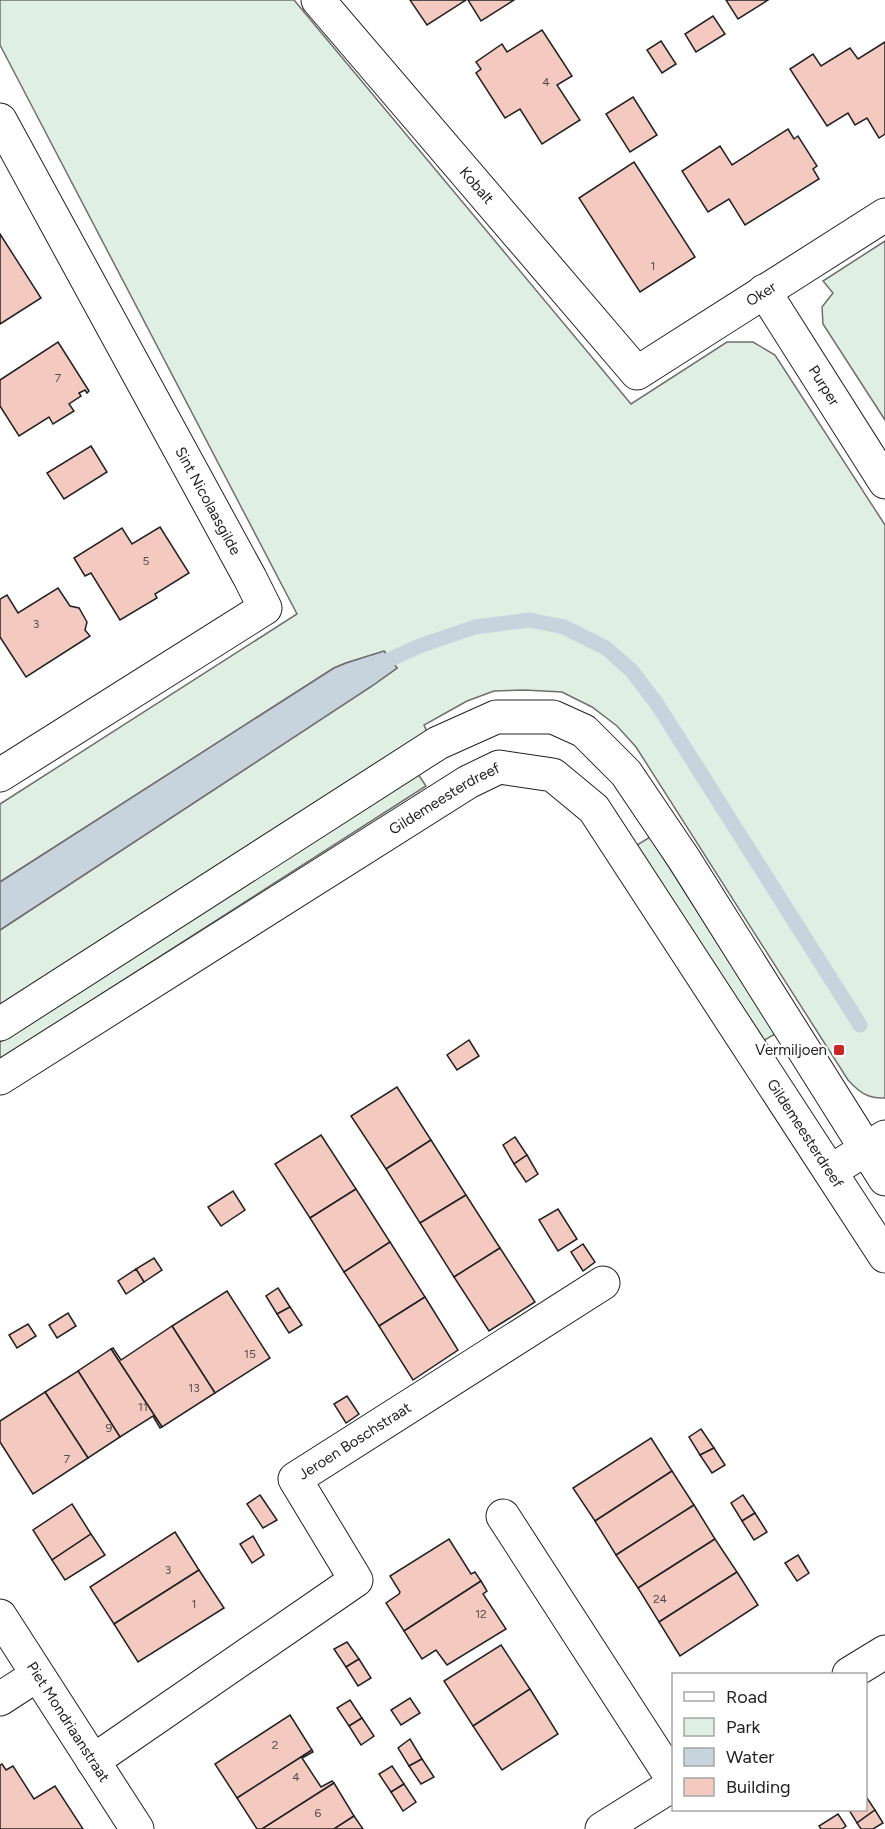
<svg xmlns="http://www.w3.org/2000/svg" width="885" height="1829" font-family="Figtree,sans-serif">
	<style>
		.green { fill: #e0efe3; stroke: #6f6f6f; stroke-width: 1.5 }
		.water { fill: #c7d3dd; stroke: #6f6f6f; stroke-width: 1.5 }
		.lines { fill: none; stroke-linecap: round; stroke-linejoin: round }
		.stream { stroke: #c7d3dd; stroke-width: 15 }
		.building { fill: #f3c9c0; stroke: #222; stroke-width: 1.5 }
		.street-casing { stroke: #222; stroke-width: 35 }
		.secondary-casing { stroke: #222; stroke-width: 35 }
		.street { stroke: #fff; stroke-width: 33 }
		.secondary { stroke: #fff; stroke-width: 33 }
		.poi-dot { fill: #c62828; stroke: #fff; stroke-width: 2 }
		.labels { text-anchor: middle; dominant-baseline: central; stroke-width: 4.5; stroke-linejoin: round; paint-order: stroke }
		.number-label { font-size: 12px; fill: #564c4a }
		.street-label { font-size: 15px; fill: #222; stroke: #fff }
		.poi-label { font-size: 15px; fill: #222; stroke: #fff; text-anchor: end }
	</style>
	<rect width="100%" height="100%" fill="#fff"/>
	<g class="green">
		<path d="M0,0H294L631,404L727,342H753L775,355L885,525V1098C868,1099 859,1092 848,1080L636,747L617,726L592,707L562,692L524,690L494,691L467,701L424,725L428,734L0,1008V930L372,686L397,668L384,651L346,663L334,668L0,882V804L297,614L0,45Z"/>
		<polygon points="885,241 885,420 823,324 822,307 833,293 823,281"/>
		<polygon points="418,774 426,786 0,1059 0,1042"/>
		<polygon points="650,837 775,1034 763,1041 637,845"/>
	</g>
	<polygon class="water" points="384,651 397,668 372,686 0,930 0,882 334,668 346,663"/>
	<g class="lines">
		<polyline class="stream" points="371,668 422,645 475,627 530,620 564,627 606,648 632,671 657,704 860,1025"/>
	</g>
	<g class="building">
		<polygon points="410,0 466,0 427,25"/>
		<polygon points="468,0 514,0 481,21"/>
		<polygon points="726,0 768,0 738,19"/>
		<polygon points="713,16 725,34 696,52 685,34"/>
		<polygon points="542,30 572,76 557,85 580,120 542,144 520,109 505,118 476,73 481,69 476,62 502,44 507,52"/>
		<polygon points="661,41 676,64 662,73 647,50"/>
		<polygon points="885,42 885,134 879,138 867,118 855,125 848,113 827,126 790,69 813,54 821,66 850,48 858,59"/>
		<polygon points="633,97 657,135 630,152 606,114"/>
		<polygon points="788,129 794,139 798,136 817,166 813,169 819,179 745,225 729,199 708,212 682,171 720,146 732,165"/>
		<polygon points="634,162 695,257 640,292 579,198"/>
		<polygon points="0,234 41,298 0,324"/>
		<polygon points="58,342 89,391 87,393 85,390 79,393 81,396 69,404 74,411 53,424 49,417 19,436 0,406 0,380"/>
		<polygon points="91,446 107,472 64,499 47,473"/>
		<polygon points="160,527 189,573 155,594 157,598 120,620 91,573 85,576 74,558 122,528 132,544"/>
		<polygon points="58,588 70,606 79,608 87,622 85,630 90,636 26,677 0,637 0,599 7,595 18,613"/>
		<polygon points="469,1040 479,1056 457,1070 447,1055"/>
		<polygon points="397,1087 431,1140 386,1169 351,1116"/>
		<polygon points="321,1135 356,1189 310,1218 275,1164"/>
		<polygon points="515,1137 527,1155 514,1164 503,1145"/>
		<polygon points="431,1140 466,1195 420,1223 386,1169"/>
		<polygon points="527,1155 538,1174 526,1182 514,1164"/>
		<polygon points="356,1189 390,1242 344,1272 310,1218"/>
		<polygon points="233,1191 245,1210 221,1226 208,1207"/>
		<polygon points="466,1195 500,1248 454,1277 420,1223"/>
		<polygon points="558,1209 577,1239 558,1251 539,1220"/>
		<polygon points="390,1242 425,1297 379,1326 344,1272"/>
		<polygon points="583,1244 595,1262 583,1271 571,1252"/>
		<polygon points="500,1248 535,1302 489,1331 454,1277"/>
		<polygon points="154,1258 162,1270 144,1282 136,1269"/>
		<polygon points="136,1269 144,1282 126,1294 118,1281"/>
		<polygon points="278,1288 290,1307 277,1314 266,1296"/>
		<polygon points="227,1291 270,1358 215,1393 172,1326"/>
		<polygon points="425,1297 458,1350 413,1380 379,1326"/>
		<polygon points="290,1307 302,1325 289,1333 277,1314"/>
		<polygon points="68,1313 76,1326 57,1338 49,1325"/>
		<polygon points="28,1324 36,1336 17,1348 9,1335"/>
		<polygon points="172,1326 215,1393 162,1427 111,1349 113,1348 121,1360"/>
		<polygon points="111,1349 162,1427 160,1428 153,1416 120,1437 78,1371"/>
		<polygon points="78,1371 120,1437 88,1458 45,1392"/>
		<polygon points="45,1392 88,1458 33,1494 0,1442 0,1421"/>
		<polygon points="347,1396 359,1414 346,1423 334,1404"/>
		<polygon points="701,1429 714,1448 700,1455 689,1437"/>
		<polygon points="651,1438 672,1471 595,1521 573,1488"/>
		<polygon points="714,1448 725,1465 712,1473 700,1455"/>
		<polygon points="672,1471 694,1505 616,1555 595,1521"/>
		<polygon points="260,1495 277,1520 263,1528 247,1504"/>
		<polygon points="743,1495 755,1513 742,1521 731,1503"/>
		<polygon points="72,1504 91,1534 52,1560 33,1530"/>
		<polygon points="694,1505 715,1539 638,1588 616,1555"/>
		<polygon points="755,1513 767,1532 754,1540 742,1521"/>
		<polygon points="175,1532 199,1570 114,1624 90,1587"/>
		<polygon points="91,1534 105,1555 65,1580 52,1560"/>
		<polygon points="253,1536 264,1555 252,1563 240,1544"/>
		<polygon points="449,1539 471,1574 475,1572 481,1581 404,1631 386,1603 399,1594 400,1592 390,1576"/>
		<polygon points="715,1539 737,1572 659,1622 638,1588"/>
		<polygon points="798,1555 809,1573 797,1581 785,1563"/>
		<polygon points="199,1570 224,1608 138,1662 114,1624"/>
		<polygon points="737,1572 758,1605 680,1656 659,1622"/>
		<polygon points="481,1581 487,1591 483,1594 506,1629 447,1665 436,1650 422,1659 404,1631"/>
		<polygon points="347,1642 359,1659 346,1667 334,1649"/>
		<polygon points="501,1645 530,1689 473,1726 444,1681"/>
		<polygon points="359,1659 371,1678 358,1686 346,1667"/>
		<polygon points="530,1689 558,1734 502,1770 473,1726"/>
		<polygon points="410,1698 420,1713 401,1725 391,1710"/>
		<polygon points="350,1700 362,1718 349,1726 337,1708"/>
		<polygon points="290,1715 312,1750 237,1798 215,1764"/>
		<polygon points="362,1718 374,1736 361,1745 349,1726"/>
		<polygon points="410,1739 422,1759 409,1766 398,1748"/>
		<polygon points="312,1750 313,1752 302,1758 321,1787 332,1781 334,1783 262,1829 257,1829 237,1798"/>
		<polygon points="422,1759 434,1777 421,1784 409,1766"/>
		<polygon points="2,1764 6,1770 13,1766 34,1799 55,1786 83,1829 0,1829 0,1765"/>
		<polygon points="392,1766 404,1784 391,1792 379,1774"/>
		<polygon points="334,1783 354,1816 334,1829 262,1829"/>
		<polygon points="404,1784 416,1802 403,1811 391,1792"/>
		<polygon points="867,1798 875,1810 857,1823 849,1810 866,1810 866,1799"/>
		<polygon points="875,1810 883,1823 873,1829 861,1829 857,1823"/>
		<polygon points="838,1814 846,1826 842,1829 821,1829 819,1826"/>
		<polygon points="354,1816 363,1829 334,1829"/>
	</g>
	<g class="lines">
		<g class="street-casing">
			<g id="street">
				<path id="s1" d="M318,0L637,373L885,215"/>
				<path id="s2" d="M0,120L250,578L265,608L0,775"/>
				<path id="s3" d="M764,291L885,482"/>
				<polyline points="831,1171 885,1137"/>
				<polyline points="503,1516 674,1781"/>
				<path id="s4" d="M0,1616L137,1829"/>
				<polyline points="849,1674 885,1652"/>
				<polyline points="0,1699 37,1675"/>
				<path id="s5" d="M93,1761L356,1580L295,1479L603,1283"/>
				<polyline points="602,1829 674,1784"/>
			</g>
		</g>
		<g class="secondary-casing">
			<g id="secondary">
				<polyline points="0,1024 438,743 496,717 553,717 584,731 626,773 684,859 885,1179"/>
				<path id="s6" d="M0,1078L468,782L499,767L553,775L594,809L885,1256"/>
			</g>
		</g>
		<use href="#street" class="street"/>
		<use href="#secondary" class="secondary"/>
	</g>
	<rect class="poi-dot" x="833" y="1044" width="12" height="12" rx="3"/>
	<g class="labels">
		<g class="number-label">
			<text x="546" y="82">4</text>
			<text x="653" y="266">1</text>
			<text x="58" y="378">7</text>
			<text x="146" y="561">5</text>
			<text x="36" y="624">3</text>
			<text x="250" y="1354">15</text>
			<text x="194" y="1388">13</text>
			<text x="143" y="1407">11</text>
			<text x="109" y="1428">9</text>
			<text x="67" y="1459">7</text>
			<text x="168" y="1570">3</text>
			<text x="660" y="1599">24</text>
			<text x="194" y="1604">1</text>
			<text x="481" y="1614">12</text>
			<text x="275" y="1745">2</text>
			<text x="296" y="1777">4</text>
			<text x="318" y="1813">6</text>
		</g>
		<g class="street-label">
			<text stroke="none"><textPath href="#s1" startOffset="244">Kobalt</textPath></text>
			<text stroke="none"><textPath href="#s1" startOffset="638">Oker</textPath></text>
			<text stroke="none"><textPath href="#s3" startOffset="112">Purper</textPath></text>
			<text stroke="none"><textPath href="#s2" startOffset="434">Sint Nicolaasgilde</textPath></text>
			<text stroke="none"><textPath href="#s6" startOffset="525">Gildemeesterdreef</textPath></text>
			<text stroke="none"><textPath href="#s6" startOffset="1083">Gildemeesterdreef</textPath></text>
			<text stroke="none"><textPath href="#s5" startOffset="508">Jeroen Boschstraat</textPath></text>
			<text stroke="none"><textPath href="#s4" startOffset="126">Piet Mondriaanstraat</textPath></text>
		</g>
		<g class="poi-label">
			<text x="827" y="1050">Vermiljoen</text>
		</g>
	</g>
	<rect x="672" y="1673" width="195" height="138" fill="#ffffff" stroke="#a7a7a7" stroke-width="1.5"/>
	<rect x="684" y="1692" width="30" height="9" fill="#ffffff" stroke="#a7a7a7" stroke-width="1.5"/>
	<text x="726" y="1703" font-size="18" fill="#222222">Road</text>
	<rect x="684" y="1718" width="30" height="18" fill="#e0efe3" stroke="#a7a7a7" stroke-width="1.5"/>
	<text x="726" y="1733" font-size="18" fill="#222222">Park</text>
	<rect x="684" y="1748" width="30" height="18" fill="#c7d3dd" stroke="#a7a7a7" stroke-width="1.5"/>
	<text x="726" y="1763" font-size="18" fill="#222222">Water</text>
	<rect x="684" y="1778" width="30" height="18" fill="#f3c9c0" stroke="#a7a7a7" stroke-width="1.5"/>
	<text x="726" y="1793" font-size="18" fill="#222222">Building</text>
</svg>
